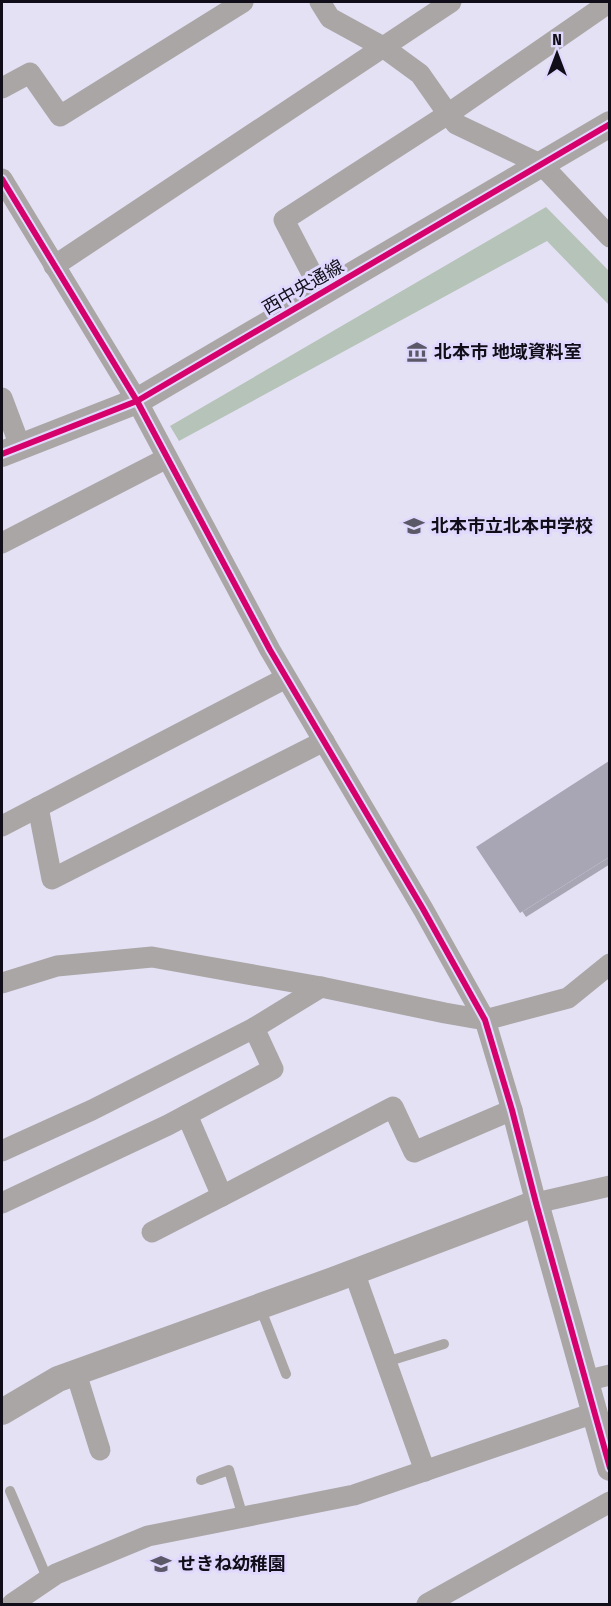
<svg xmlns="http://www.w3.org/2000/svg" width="611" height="1606" font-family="'Fira Sans Condensed','Noto Sans JP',sans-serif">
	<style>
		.forest { fill: #b5c3b8 }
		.building { fill: #a8a6b5; filter: url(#shadow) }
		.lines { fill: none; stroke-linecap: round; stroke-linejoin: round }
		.service { stroke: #aaa6a6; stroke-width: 10 }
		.minor { stroke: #aaa6a6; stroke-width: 21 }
		.tertiary { stroke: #aaa6a6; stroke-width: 26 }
		.cycleway-casing { stroke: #e0d9fd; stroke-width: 10 }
		.cycleway { stroke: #d6006c; stroke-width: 6 }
		.labels { text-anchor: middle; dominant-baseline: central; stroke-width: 6; stroke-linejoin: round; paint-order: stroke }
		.street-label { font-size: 18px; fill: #110e1a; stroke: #e0d9fd }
		.poi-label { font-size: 18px; font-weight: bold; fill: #110e1a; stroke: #e0d9fd; text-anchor: start }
	</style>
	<defs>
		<filter id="shadow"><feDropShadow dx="6" dy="4" stdDeviation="0" flood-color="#0004"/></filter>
	</defs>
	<rect width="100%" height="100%" fill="#e5e1f5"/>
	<polygon class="forest" points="546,207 609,271 609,305 547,241 179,441 170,426"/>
	<polygon class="building" points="609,761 609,857 520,913 476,847"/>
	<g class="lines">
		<g class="service">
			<polyline points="260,1307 286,1374"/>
			<polyline points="386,1362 444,1344"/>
			<polyline points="201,1480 229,1470 243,1517"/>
			<polyline points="10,1491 48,1580"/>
		</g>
		<g class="minor">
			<polyline points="320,2 330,18 383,47 420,74 448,114 456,124 542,165 610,237"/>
			<polyline points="2,88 30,73 60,116 243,2"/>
			<polyline points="2,179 137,401 270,650 423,909 485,1020 512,1110 536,1203 610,1186"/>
			<polyline points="54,266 451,2"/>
			<polyline points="322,293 284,220 448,114 610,2"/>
			<polyline points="2,398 20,446"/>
			<polyline points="2,543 167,458"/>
			<polyline points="38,807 52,879 324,741"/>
			<polyline points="2,826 286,678"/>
			<polyline points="2,983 57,966 152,957 321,987 445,1013 485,1020 568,998 610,964"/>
			<polyline points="2,1151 92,1110 254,1028 321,987"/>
			<polyline points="222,1196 393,1107 414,1152 512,1110"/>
			<polyline points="2,1203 168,1125 273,1069 254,1028"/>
			<polyline points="152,1232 222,1196 187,1115"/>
			<polyline points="354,1272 425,1471"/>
			<polyline points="76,1373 100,1450"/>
			<polyline points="585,1381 610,1375"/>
			<polyline points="12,1604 56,1574 148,1536 354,1495 594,1413"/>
			<polyline points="427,1604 610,1502"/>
		</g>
		<g class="tertiary">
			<polyline points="2,454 137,401 610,124"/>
			<polyline points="2,1412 58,1379 333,1280 536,1203 610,1468"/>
		</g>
		<g class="cycleway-casing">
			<g id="cycleway">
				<polyline points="2,179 137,401 270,650 423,909 485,1020 512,1110 536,1203 610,1468"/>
				<polyline points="2,454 137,401 610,124"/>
			</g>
		</g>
		<use href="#cycleway" class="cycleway"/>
	</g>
	<defs>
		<g id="museum-bare" transform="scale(1.62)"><path d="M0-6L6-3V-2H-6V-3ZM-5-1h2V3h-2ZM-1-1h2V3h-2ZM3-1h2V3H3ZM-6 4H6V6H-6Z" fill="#5b5867" stroke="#e0d9fd" stroke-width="2.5" paint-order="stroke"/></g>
		<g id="school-bare" transform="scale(1.62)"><path d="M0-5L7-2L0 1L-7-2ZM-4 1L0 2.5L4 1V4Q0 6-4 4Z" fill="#5b5867" stroke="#e0d9fd" stroke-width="2.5" paint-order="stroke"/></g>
	</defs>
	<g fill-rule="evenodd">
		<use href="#museum-bare" x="417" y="352"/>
		<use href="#school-bare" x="414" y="526"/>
		<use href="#school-bare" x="161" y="1564"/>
	</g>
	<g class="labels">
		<g class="street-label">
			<text transform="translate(303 287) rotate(-30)">西中央通線</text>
		</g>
		<g class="poi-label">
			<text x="434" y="352">北本市 地域資料室</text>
			<text x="431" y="526">北本市立北本中学校</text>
			<text x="178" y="1564">せきね幼稚園</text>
		</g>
	</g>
	<rect width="611" height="1606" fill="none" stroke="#110e1a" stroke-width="6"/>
	<g transform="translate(557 54)" stroke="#e0d9fd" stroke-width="4.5" paint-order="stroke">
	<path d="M0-4.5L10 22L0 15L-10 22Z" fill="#110e1a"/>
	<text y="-9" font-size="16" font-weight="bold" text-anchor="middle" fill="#110e1a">N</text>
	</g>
</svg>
